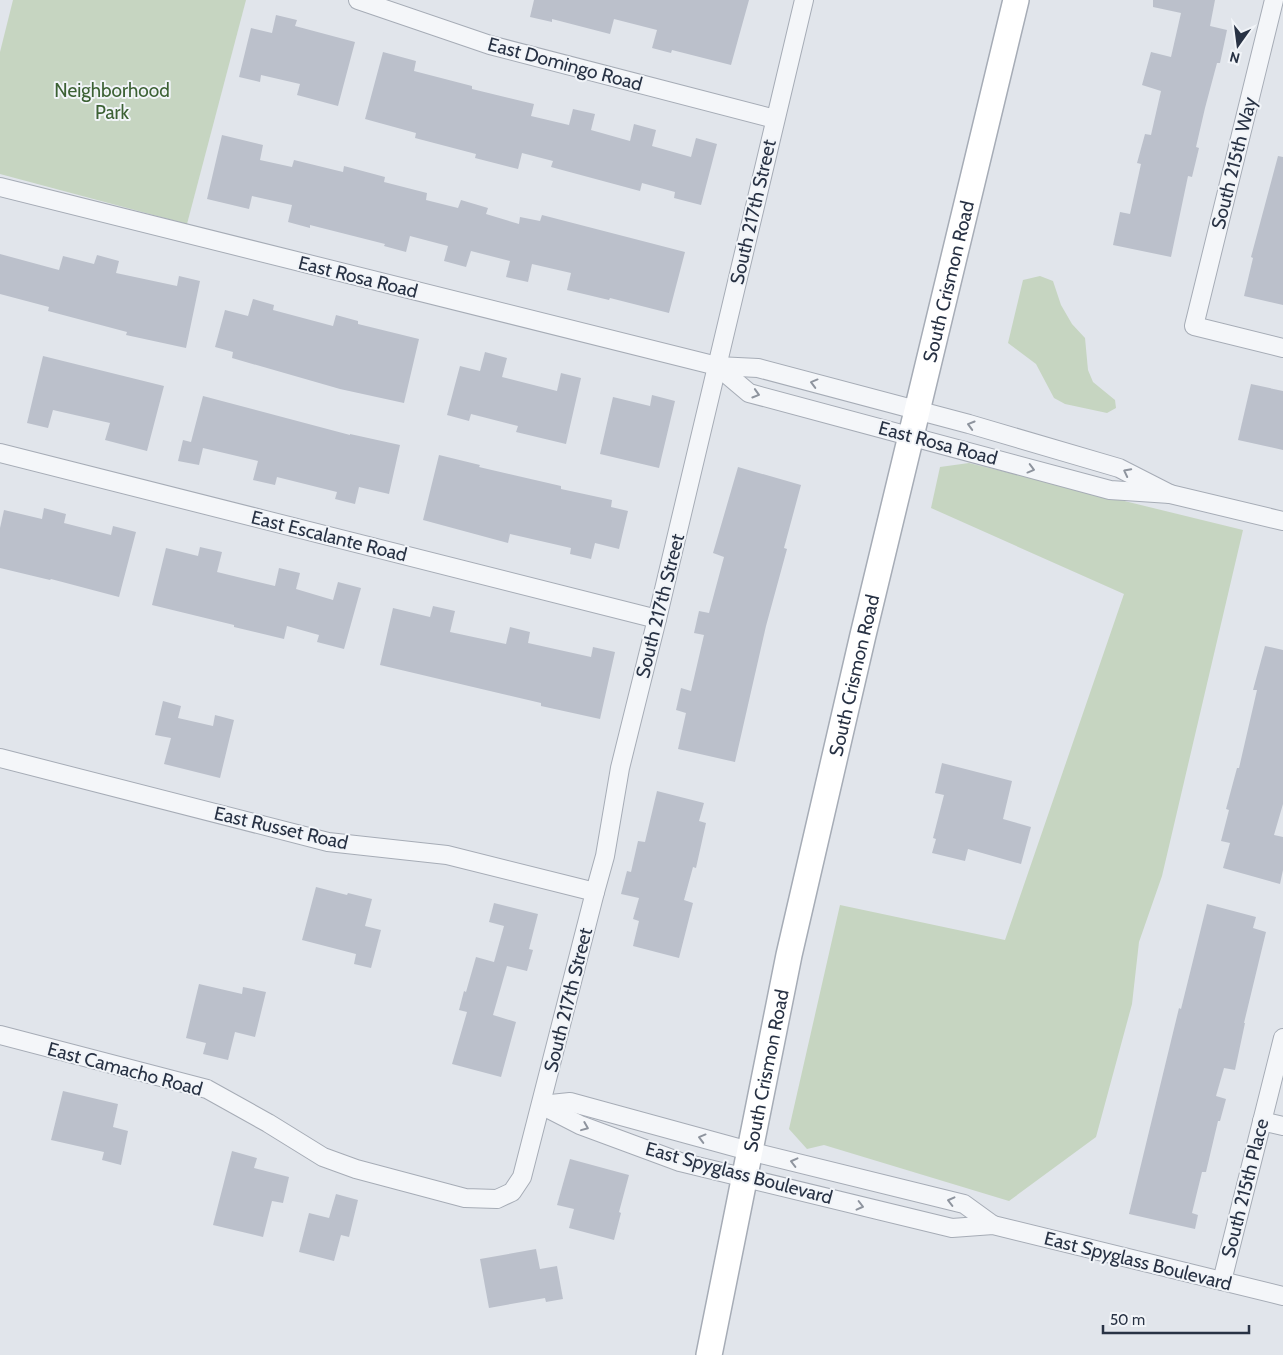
<svg xmlns="http://www.w3.org/2000/svg" width="1283" height="1355" font-family="Cabin,sans-serif">
	<style>
		.green { fill: #c6d5c1 }
		.building { fill: #bbc0cb }
		.lines { fill: none; stroke-linecap: round; stroke-linejoin: round }
		.street-casing { stroke: #a6acb6; stroke-width: 20 }
		.secondary-casing { stroke: #a6acb6; stroke-width: 28 }
		.street { stroke: #f4f6f9; stroke-width: 18 }
		.secondary { stroke: #fff; stroke-width: 25 }
		.oneway { stroke: #8e949e }
		.labels { text-anchor: middle; dominant-baseline: central; stroke-width: 4; stroke-linejoin: round; paint-order: stroke }
		.street-label { font-size: 19px; fill: #283244; stroke: #f1f4f8 }
		.park-label { font-size: 19px; fill: #3c6134; stroke: #f1f4f8 }
	</style>
	<rect width="100%" height="100%" fill="#e1e5eb"/>
	<g class="green">
		<polygon points="13,0 246,0 187,224 0,174 0,52"/>
		<polygon points="1040,276 1053,281 1061,305 1072,324 1085,338 1088,370 1093,382 1115,400 1116,408 1107,413 1065,404 1054,398 1036,364 1008,343 1023,280"/>
		<polygon points="969,463 1243,530 1162,876 1139,942 1132,1004 1096,1137 1009,1201 824,1145 807,1149 789,1129 840,905 1005,940 1124,594 931,508 940,467"/>
	</g>
	<g class="building">
		<polygon points="534,0 749,0 731,65 672,50 671,53 652,48 657,30 614,19 610,34 552,19 552,22 530,17"/>
		<polygon points="1153,0 1215,0 1210,26 1227,30 1220,63 1217,63 1205,108 1196,147 1199,148 1192,177 1188,176 1171,257 1113,245 1120,212 1130,214 1141,164 1137,163 1145,134 1151,135 1161,91 1142,85 1151,52 1171,57 1181,13 1153,7"/>
		<polygon points="276,15 297,20 295,26 355,42 338,106 297,95 300,84 261,75 260,82 239,77 251,28 272,33"/>
		<polygon points="383,52 416,61 414,71 472,86 472,89 534,104 531,116 569,125 573,109 595,114 591,130 630,141 634,124 656,130 652,146 691,157 696,138 717,144 701,205 674,198 675,192 642,183 640,191 551,167 553,161 522,153 518,169 475,158 476,154 415,138 416,133 365,119"/>
		<polygon points="222,135 263,145 260,160 292,167 294,160 343,172 344,166 385,177 384,182 427,193 426,200 458,208 461,200 488,208 486,214 519,224 520,217 540,221 542,215 685,252 669,313 610,298 609,300 567,290 571,273 532,264 528,282 506,277 510,261 471,251 466,267 444,261 448,246 410,236 406,252 384,246 385,244 310,225 310,228 288,222 292,205 252,196 249,209 207,199"/>
		<polygon points="1278,156 1283,157 1283,305 1244,296 1253,258 1251,257"/>
		<polygon points="0,254 59,270 63,256 94,264 97,255 119,261 116,273 177,286 179,276 200,281 186,348 126,335 127,332 48,311 49,307 0,294"/>
		<polygon points="253,299 274,305 273,310 333,326 336,315 358,321 358,324 419,339 404,403 340,389 232,358 233,352 215,347 225,310 248,316"/>
		<polygon points="485,352 507,358 502,377 557,391 561,373 581,378 566,444 516,432 518,426 471,414 469,421 447,415 460,366 480,371"/>
		<polygon points="43,356 164,386 147,451 105,440 110,423 53,410 48,428 27,423"/>
		<polygon points="1251,384 1283,391 1283,450 1238,440"/>
		<polygon points="652,395 675,401 659,468 600,454 613,397 650,406"/>
		<polygon points="203,396 350,435 350,434 400,445 389,494 359,487 355,504 335,499 337,492 277,477 275,485 253,480 258,461 203,448 199,465 178,461 183,440 191,442"/>
		<polygon points="439,455 480,465 479,467 561,486 561,489 612,500 611,507 628,511 619,549 595,543 591,559 570,554 571,548 510,534 508,543 423,520"/>
		<polygon points="738,467 801,485 784,548 787,549 766,626 735,762 678,749 686,713 676,710 681,688 691,691 704,635 694,633 699,611 709,613 724,557 713,553"/>
		<polygon points="44,508 66,514 64,523 111,535 113,526 136,532 119,597 51,579 50,580 0,568 0,528 4,510 42,519"/>
		<polygon points="200,547 222,552 217,572 275,586 279,568 300,573 296,589 333,600 338,582 361,588 344,649 317,642 319,635 287,626 284,639 234,627 234,625 152,605 166,548 198,556"/>
		<polygon points="433,606 455,611 450,632 506,644 510,627 530,632 528,643 591,657 593,647 615,652 600,719 541,706 541,703 380,665 393,608 430,617"/>
		<polygon points="1265,646 1283,650 1283,804 1274,835 1283,837 1283,870 1280,884 1223,868 1230,843 1221,841 1229,810 1226,809 1237,768 1239,768 1257,690 1253,690"/>
		<polygon points="163,701 181,706 178,718 213,726 215,715 234,720 220,778 164,764 171,738 155,735"/>
		<polygon points="942,763 1012,781 1003,819 1031,827 1021,864 968,849 965,861 932,853 936,839 933,838 944,795 935,793"/>
		<polygon points="657,791 704,803 699,821 706,823 696,868 693,867 684,900 693,903 679,958 633,946 639,921 633,919 639,898 621,894 627,871 631,872 638,841 645,842"/>
		<polygon points="316,887 347,895 348,893 372,899 365,926 381,930 371,968 354,964 356,954 302,940"/>
		<polygon points="494,903 538,914 529,949 533,950 527,971 507,966 493,1015 516,1022 501,1077 452,1064 467,1012 459,1010 464,991 466,992 476,957 494,962 504,926 489,922"/>
		<polygon points="1207,904 1256,917 1253,928 1266,932 1244,1023 1245,1023 1235,1070 1224,1068 1216,1096 1226,1099 1220,1121 1218,1121 1206,1172 1202,1172 1192,1213 1198,1215 1195,1229 1129,1214 1179,1008 1181,1009"/>
		<polygon points="199,984 242,994 243,987 266,992 255,1037 235,1032 228,1060 203,1054 206,1043 186,1038"/>
		<polygon points="63,1091 118,1104 113,1127 128,1131 121,1165 102,1160 104,1152 51,1140"/>
		<polygon points="232,1151 257,1158 254,1168 289,1177 283,1203 272,1201 263,1237 213,1225"/>
		<polygon points="570,1159 629,1175 619,1212 621,1213 614,1240 569,1228 574,1209 557,1205"/>
		<polygon points="336,1194 358,1200 349,1237 341,1235 334,1261 299,1252 309,1213 329,1218"/>
		<polygon points="536,1249 540,1269 557,1266 563,1299 546,1302 545,1298 489,1308 480,1259"/>
	</g>
	<g class="lines">
		<g class="street-casing">
			<g id="street">
				<polyline points="358,0 490,45 775,119"/>
				<polyline points="1274,0 1194,326 1283,348"/>
				<polyline points="0,187 717,366 758,368 969,424 1119,468 1170,494"/>
				<polyline points="717,366 749,393 1110,490 1170,494 1283,521"/>
				<polyline points="0,453 657,619"/>
				<polyline points="0,758 328,842 447,855 595,892"/>
				<polyline points="0,1035 207,1089 268,1123 323,1157 356,1169 465,1198 497,1199 512,1192 522,1177 595,892 605,856 620,768 657,619 804,0"/>
				<polyline points="541,1105 580,1125 680,1162 952,1228 993,1225 1283,1296"/>
				<polyline points="541,1105 570,1102 749,1151 964,1204 993,1225"/>
				<polyline points="1262,1121 1283,1126"/>
				<polyline points="1222,1281 1283,1038"/>
			</g>
		</g>
		<g class="secondary-casing">
			<g id="secondary">
				<path id="s1" d="M709,1355L789,955L863,635L1016,0"/>
			</g>
		</g>
		<use href="#street" class="street"/>
		<use href="#secondary" class="secondary"/>
	</g>
	<defs><path id="oneway-chevron" d="M-2-3.5L2.5 0L-2 3.5" fill="none" stroke-width="1.6" stroke-linecap="round" stroke-linejoin="round" transform="scale(1.25)"/></defs>
	<g class="oneway">
		<use href="#oneway-chevron" transform="translate(814 383) rotate(-165)"/>
		<use href="#oneway-chevron" transform="translate(756 394) rotate(17)"/>
		<use href="#oneway-chevron" transform="translate(971 425) rotate(-164)"/>
		<use href="#oneway-chevron" transform="translate(1031 469) rotate(15)"/>
		<use href="#oneway-chevron" transform="translate(1127 472) rotate(-153)"/>
		<use href="#oneway-chevron" transform="translate(585 1127) rotate(22)"/>
		<use href="#oneway-chevron" transform="translate(702 1138) rotate(-165)"/>
		<use href="#oneway-chevron" transform="translate(794 1162) rotate(-166)"/>
		<use href="#oneway-chevron" transform="translate(951 1201) rotate(-166)"/>
		<use href="#oneway-chevron" transform="translate(860 1206) rotate(14)"/>
	</g>
	<g class="labels">
		<g class="street-label">
			<text transform="translate(565 64) rotate(15)">East Domingo Road</text>
			<text transform="translate(1234 163) rotate(-76)">South 215th Way</text>
			<text transform="translate(753 212) rotate(-77)">South 217th Street</text>
			<text transform="translate(358 277) rotate(14)">East Rosa Road</text>
			<text stroke="none"><textPath href="#s1" startOffset="1100">South Crismon Road</textPath></text>
			<text transform="translate(938 443) rotate(15)">East Rosa Road</text>
			<text transform="translate(329 536) rotate(14)">East Escalante Road</text>
			<text transform="translate(660 606) rotate(-76)">South 217th Street</text>
			<text stroke="none"><textPath href="#s1" startOffset="695">South Crismon Road</textPath></text>
			<text transform="translate(281 828) rotate(13)">East Russet Road</text>
			<text transform="translate(568 1000) rotate(-76)">South 217th Street</text>
			<text transform="translate(125 1069) rotate(15)">East Camacho Road</text>
			<text stroke="none"><textPath href="#s1" startOffset="290">South Crismon Road</textPath></text>
			<text transform="translate(739 1173) rotate(15)">East Spyglass Boulevard</text>
			<text transform="translate(1245 1188) rotate(-76)">South 215th Place</text>
			<text transform="translate(1138 1261) rotate(14)">East Spyglass Boulevard</text>
		</g>
		<g class="park-label">
			<text x="112" y="90">Neighborhood<tspan x="112" dy="22">Park</tspan></text>
		</g>
	</g>
	<g transform="translate(1238 45) rotate(194)" stroke="#f1f4f8" stroke-width="4" paint-order="stroke">
	<path d="M0-4L9 19L0 12L-9 19Z" fill="#283244"/>
	<text y="-8" font-size="14" font-weight="bold" text-anchor="middle" fill="#283244">N</text>
	</g>
	<path d="M1103 1325v8h146v-8" fill="none" stroke="#283244" stroke-width="2.5"/>
	<text x="1110" y="1325" font-size="15" fill="#283244" stroke="#f1f4f8" stroke-width="4" paint-order="stroke">50 m</text>
</svg>
